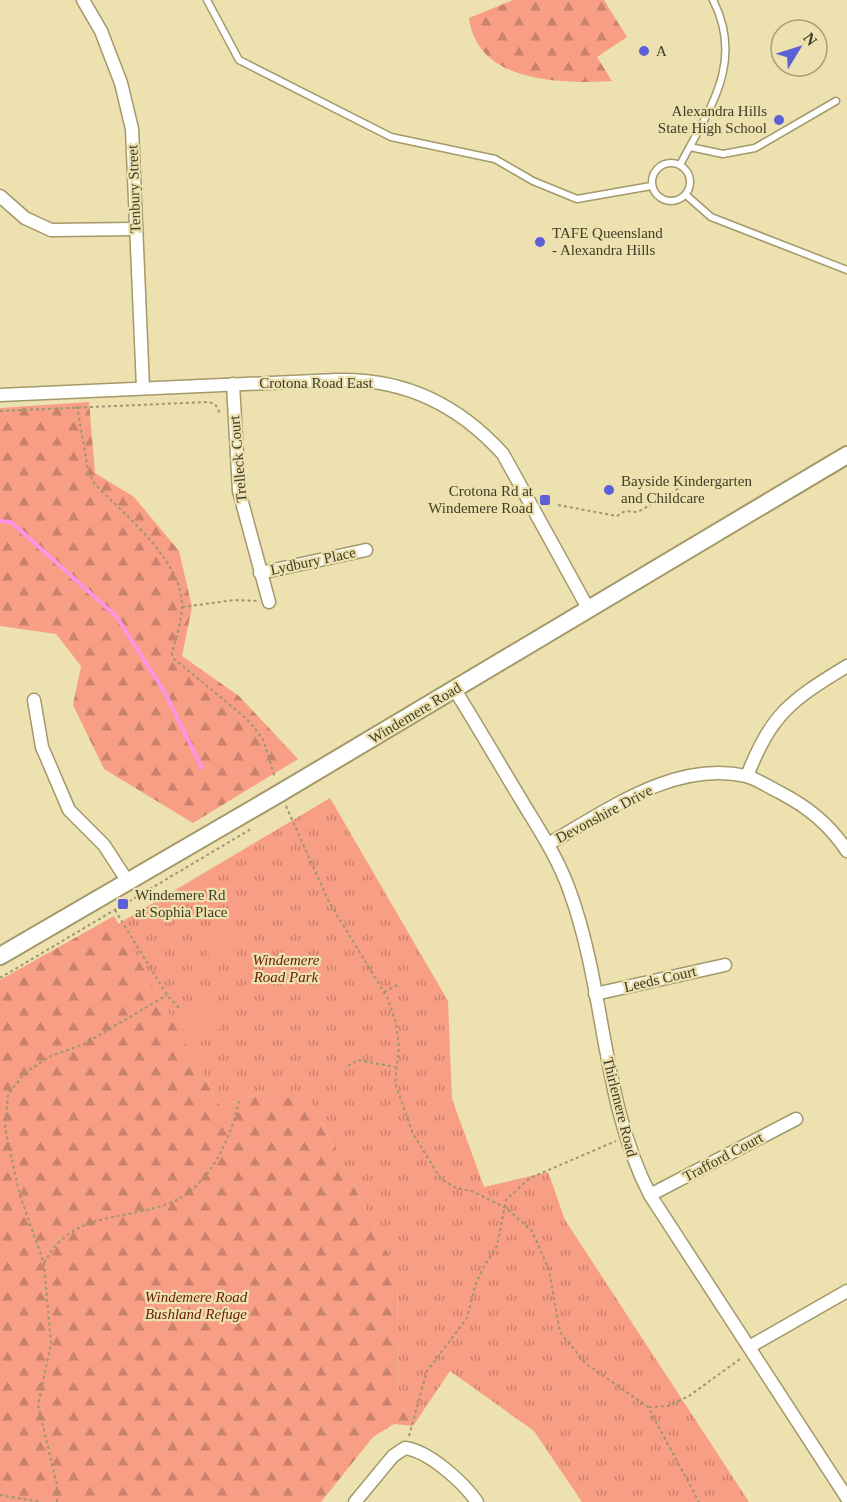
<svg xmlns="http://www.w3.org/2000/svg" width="847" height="1502" font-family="Georgia,serif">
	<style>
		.grass { fill: url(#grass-tufts) }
		.forest { fill: url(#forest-firs) }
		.garden { fill: #f89e84 }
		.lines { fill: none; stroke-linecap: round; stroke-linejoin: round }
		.stream { stroke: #fc95e1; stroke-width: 4 }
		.lane-casing { stroke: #a39969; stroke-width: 9 }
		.street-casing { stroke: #a39969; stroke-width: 15 }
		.secondary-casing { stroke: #a39969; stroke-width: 20 }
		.path { stroke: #9e9671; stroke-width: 2; stroke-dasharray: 3 3; stroke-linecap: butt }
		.lane { stroke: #fff; stroke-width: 6 }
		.street { stroke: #fff; stroke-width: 12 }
		.secondary { stroke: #fff; stroke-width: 16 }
		.poi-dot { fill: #5c60d7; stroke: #ece1af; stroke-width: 2 }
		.labels { text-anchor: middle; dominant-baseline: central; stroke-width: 4.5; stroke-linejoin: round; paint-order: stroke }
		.poi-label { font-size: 15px; fill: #403c27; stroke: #ece1af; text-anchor: start }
		.street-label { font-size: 15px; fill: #403c27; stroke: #ece1af }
		.park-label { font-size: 15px; font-style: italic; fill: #6a2008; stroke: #ece1af }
	</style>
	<defs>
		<pattern id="grass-tufts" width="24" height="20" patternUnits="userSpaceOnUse" patternTransform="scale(1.5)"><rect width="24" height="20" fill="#f89e84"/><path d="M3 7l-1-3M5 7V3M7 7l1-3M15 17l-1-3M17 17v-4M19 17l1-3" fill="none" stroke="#ca826c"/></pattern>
		<pattern id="forest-firs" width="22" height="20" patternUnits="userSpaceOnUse" patternTransform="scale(1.5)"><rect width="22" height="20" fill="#f89e84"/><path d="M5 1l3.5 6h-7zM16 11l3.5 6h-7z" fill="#ca826c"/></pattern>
	</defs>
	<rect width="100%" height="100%" fill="#ece1af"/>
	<polygon class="grass" points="330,798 448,1001 452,1099 484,1187 548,1172 565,1220 749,1502 582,1502 534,1431 450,1371 413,1426 399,1401 397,1271 305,1091 284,1100 259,1093 221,1107 118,924"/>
	<g class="forest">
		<path d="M513,0H604L627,37L597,57L612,81C561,84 477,83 469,18Z"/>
		<polygon points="89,402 95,473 134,497 179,551 192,607 182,656 239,696 298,759 193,823 104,769 73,705 81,666 56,634 0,626 0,408"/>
		<polygon points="114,916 221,1107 259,1093 284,1099 305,1091 397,1271 399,1401 413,1426 394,1424 373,1437 321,1502 0,1502 0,980"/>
	</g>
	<g class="garden">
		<polygon points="231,928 236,948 207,955 202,935"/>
		<polygon points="201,997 212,1004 221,1028 199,1043 179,1026 173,1015"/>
	</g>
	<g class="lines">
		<polyline class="stream" points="0,521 11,522 117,617 165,693 202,768"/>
		<g class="lane-casing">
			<g id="lane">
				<polyline points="207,0 239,60 391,137 495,159 533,181 577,199 651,186"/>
				<polyline points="690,147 723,154 755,148 836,101"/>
				<circle cx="671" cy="182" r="19"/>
				<path d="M680,165C709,109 745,63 713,0"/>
				<polyline points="686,195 711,217 847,270"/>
			</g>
		</g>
		<g class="street-casing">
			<g id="street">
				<polyline points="83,0 101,31 121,83 132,129 143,388"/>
				<polyline points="0,196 25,218 51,230 136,229"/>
				<polyline points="233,384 239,491 269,602"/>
				<path d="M0,395L337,380C404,378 458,404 503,454L589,610"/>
				<polyline points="260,573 366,550"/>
				<path d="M455,690C478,727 500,765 523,803C540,831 559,860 570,892C606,991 601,1100 650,1195L847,1498"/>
				<polyline points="34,700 42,747 69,810 104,845 128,882"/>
				<path d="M747,776C772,713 790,701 847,666"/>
				<path d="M548,844C607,811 674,760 746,776C757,779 769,787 779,792C808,807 829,824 847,851"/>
				<polyline points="595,994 725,965"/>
				<polyline points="650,1195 796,1119"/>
				<polyline points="749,1347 847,1291"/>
				<path d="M355,1502L393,1456L405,1448C429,1451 464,1483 477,1502"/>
			</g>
		</g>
		<g class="secondary-casing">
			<polyline id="secondary" points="0,956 280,793 847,455"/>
		</g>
		<g class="path">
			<path d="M77,406L88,470L94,483C124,515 184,561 182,608C181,622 176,638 172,653L173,658L247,719L263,739L275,778"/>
			<polyline points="0,411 208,402 215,404 221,415"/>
			<polyline points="558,505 617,516 625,511 638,512 679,488"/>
			<polyline points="182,607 235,600 257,601"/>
			<polyline points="286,806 328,900 388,999 396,1023 399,1047 395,1083 413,1134 441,1179 456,1188 472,1191 506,1208 532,1231 549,1270 560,1332 585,1363 648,1407 699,1502"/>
			<polyline points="115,910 167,995 181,1010"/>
			<polyline points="0,978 251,829"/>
			<polyline points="384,992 397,985"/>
			<polyline points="348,1066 358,1060 395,1067"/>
			<path d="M44,1263C73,1209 124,1222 172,1202C210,1186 231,1138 239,1101"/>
			<polyline points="649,1407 668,1406 689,1396 740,1359"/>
			<polyline points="409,1436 427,1371 467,1318 475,1286 483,1268 497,1246 506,1200 530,1178 616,1141"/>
			<polyline points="0,1495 41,1502"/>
			<polyline points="57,1502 57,1485 38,1405 51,1344 44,1263 20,1196 5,1128 8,1094 26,1072 51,1056 84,1044 167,995"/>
		</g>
		<use href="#lane" class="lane"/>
		<use href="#street" class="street"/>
		<use href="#secondary" class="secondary"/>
	</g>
	<g class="poi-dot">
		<circle cx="644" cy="51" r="6"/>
		<circle cx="779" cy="120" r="6"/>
		<circle cx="540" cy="242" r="6"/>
		<circle cx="609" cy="490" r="6"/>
		<rect x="539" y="494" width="12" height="12" rx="3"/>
		<rect x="117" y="898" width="12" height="12" rx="3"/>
	</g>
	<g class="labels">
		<g class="poi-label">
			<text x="656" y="51">A</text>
			<text x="767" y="111" text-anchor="end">Alexandra Hills<tspan x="767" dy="17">State High School</tspan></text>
			<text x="552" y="233">TAFE Queensland<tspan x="552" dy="17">- Alexandra Hills</tspan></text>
			<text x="621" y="481">Bayside Kindergarten<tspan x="621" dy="17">and Childcare</tspan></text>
			<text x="533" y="491" text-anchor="end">Crotona Rd at<tspan x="533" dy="17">Windemere Road</tspan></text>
			<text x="135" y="895">Windemere Rd<tspan x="135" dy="17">at Sophia Place</tspan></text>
		</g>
		<g class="street-label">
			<text transform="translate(134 189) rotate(-92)">Tenbury Street</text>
			<text x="316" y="383">Crotona Road East</text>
			<text transform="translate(238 459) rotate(-95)">Trelleck Court</text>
			<text transform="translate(313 561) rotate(-12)">Lydbury Place</text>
			<text transform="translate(415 713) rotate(-31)">Windemere Road</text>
			<text transform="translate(604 814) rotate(-28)">Devonshire Drive</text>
			<text transform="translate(660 979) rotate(-13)">Leeds Court</text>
			<text transform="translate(620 1107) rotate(76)">Thirlemere Road</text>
			<text transform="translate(723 1157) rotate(-28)">Trafford Court</text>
		</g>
		<g class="park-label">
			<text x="286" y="960">Windemere<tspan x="286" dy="17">Road Park</tspan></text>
			<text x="196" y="1297">Windemere Road<tspan x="196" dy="17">Bushland Refuge</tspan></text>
		</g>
	</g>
	<g transform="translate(799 48) rotate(52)"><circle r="28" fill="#ece1af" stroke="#a79f79" stroke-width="1.5"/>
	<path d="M0-4.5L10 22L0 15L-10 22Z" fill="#5c60d7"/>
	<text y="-9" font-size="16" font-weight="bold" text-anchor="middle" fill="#403c27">N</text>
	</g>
</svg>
